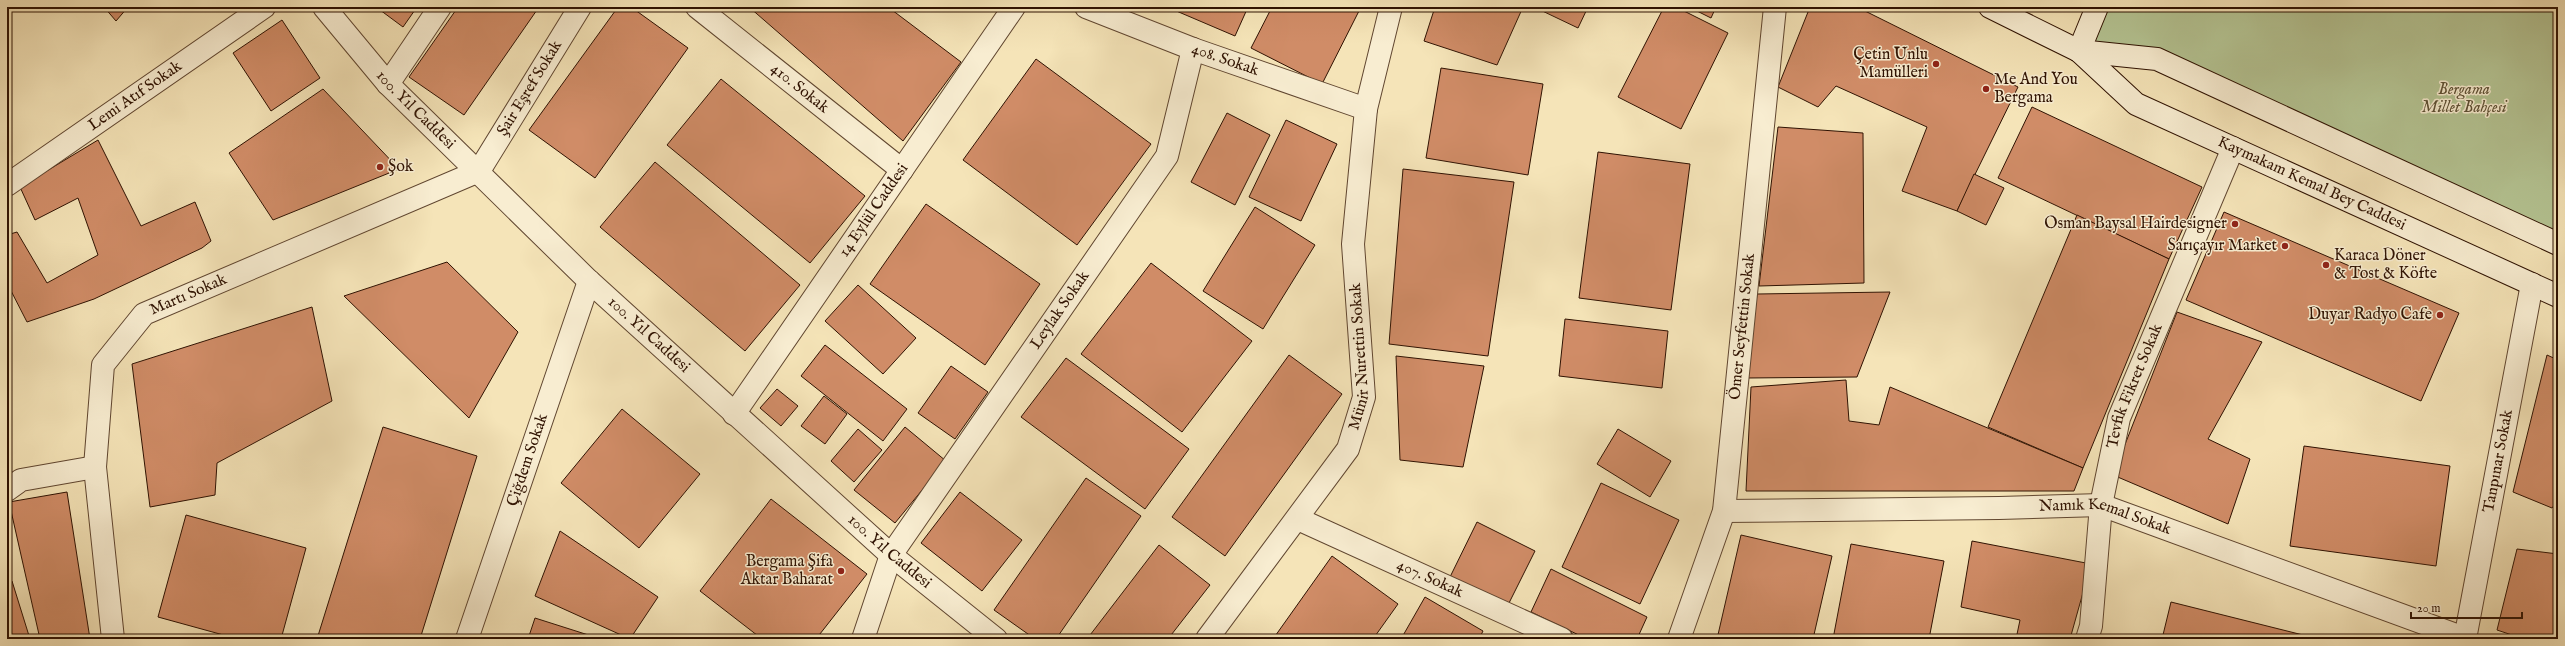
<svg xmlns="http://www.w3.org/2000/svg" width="2565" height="646" font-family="'IM FELL English',serif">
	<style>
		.green { fill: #b5c594; stroke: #726c4b }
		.building { fill: #d08c67; stroke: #2f1202 }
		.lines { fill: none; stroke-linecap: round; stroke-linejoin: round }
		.minor-casing { stroke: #604630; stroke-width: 24 }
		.tertiary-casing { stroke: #604630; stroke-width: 24 }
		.secondary-casing { stroke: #2f1202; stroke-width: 24 }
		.minor { stroke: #f8edd1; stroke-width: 22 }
		.tertiary { stroke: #f8edd1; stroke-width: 22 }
		.secondary { stroke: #f8edd1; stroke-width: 22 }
		.poi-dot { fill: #8f2418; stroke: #f8edd1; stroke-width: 1.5 }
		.labels { text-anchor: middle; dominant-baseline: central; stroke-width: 3; stroke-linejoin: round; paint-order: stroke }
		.poi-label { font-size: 16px; fill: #2f1202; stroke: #f8edd1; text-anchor: end }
		.street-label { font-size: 16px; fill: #2f1202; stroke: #f8edd1 }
		.park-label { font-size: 16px; font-style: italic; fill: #5e5135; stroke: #f8edd1 }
	</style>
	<rect width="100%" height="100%" fill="#f5e4b8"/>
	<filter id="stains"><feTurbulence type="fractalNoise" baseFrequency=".005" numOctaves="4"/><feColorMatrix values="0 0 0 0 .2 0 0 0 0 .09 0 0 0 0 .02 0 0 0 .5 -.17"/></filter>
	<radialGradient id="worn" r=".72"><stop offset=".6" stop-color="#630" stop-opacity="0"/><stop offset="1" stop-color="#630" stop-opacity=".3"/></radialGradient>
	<polygon class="green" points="2097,7 2558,7 2558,244 2157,59 2079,51"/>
	<g class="building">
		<polygon points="104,7 128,7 116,21"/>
		<polygon points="376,7 417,7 403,27"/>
		<polygon points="458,7 539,7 464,115 409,77"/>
		<polygon points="618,7 631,7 688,48 595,178 529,130"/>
		<polygon points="749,7 888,7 961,62 903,141"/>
		<polygon points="1167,7 1248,7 1235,36"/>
		<polygon points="1272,7 1361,7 1322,84 1251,48"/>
		<polygon points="1435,7 1523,7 1497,65 1424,41"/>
		<polygon points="1534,7 1588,7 1578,28"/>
		<polygon points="1664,7 1676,7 1728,33 1681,129 1618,97"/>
		<polygon points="1689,7 1716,7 1711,18"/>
		<polygon points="1810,7 1857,7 2018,87 1957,211 1902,191 1927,127 1836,86 1818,107 1778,87"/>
		<polygon points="282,20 320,78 271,111 233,53"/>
		<polygon points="1036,59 1151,144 1077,245 963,160"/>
		<polygon points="1441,68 1543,84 1528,175 1426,158"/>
		<polygon points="721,79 865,196 810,263 667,145"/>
		<polygon points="323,89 399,169 273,220 229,153"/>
		<polygon points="2032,107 2202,187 2169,259 1998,178"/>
		<polygon points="1227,113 1270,135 1235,205 1191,182"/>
		<polygon points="1286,120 1337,144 1301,221 1249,197"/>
		<polygon points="1778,127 1863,133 1864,283 1759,286"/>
		<polygon points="98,140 141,226 195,202 211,241 202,248 94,299 27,322 7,283 7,235 17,232 47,283 98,255 78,198 35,220 20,187"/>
		<polygon points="1598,152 1690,164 1671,310 1579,298"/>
		<polygon points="655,162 800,285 745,351 600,227"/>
		<polygon points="1403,169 1514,182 1488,356 1389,344"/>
		<polygon points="1974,174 2004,188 1986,225 1957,211"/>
		<polygon points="926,204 1040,284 985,365 870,284"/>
		<polygon points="1255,207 1315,245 1263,329 1203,291"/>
		<polygon points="2224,212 2459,313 2421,401 2186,300"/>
		<polygon points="2077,215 2169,259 2083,468 1988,427"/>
		<polygon points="447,262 518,332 469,418 344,296"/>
		<polygon points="1151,263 1252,341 1182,432 1081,354"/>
		<polygon points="858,285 916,338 883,374 825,321"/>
		<polygon points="1890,292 1857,377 1747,378 1757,294"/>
		<polygon points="312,307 332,401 217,463 215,495 150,507 132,364"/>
		<polygon points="2177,312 2262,342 2208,439 2250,459 2228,524 2113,475"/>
		<polygon points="1565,319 1668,331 1662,388 1559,376"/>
		<polygon points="825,345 907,409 883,441 801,376"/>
		<polygon points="1289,355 1342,394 1225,556 1172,517"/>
		<polygon points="2547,355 2558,360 2558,500 2552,508 2513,492"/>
		<polygon points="1396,356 1484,366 1463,467 1400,460"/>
		<polygon points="1066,358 1189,449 1145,509 1021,417"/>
		<polygon points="951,366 988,392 955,439 918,413"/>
		<polygon points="1846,380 1849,421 1879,425 1890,387 2083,468 2074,491 1746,491 1751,387"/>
		<polygon points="777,389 798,406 781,426 760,408"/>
		<polygon points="824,396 847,414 825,444 801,426"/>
		<polygon points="622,409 700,474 639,548 561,483"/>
		<polygon points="383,427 477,456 420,639 317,639"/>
		<polygon points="905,427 946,461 895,523 854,490"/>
		<polygon points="858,429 882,450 854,482 831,461"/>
		<polygon points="1618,429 1671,461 1650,497 1597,464"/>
		<polygon points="2304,446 2450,466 2436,566 2290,546"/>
		<polygon points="1086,478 1141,516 1056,639 1035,639 994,610"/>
		<polygon points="1601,483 1679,520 1640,604 1562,567"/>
		<polygon points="67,492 90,639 40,639 9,502"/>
		<polygon points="960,492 1022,540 982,591 921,543"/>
		<polygon points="771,499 867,574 816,639 762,639 700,591"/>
		<polygon points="186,515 306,548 281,639 238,639 158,617"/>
		<polygon points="1477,522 1535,551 1508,605 1450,577"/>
		<polygon points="560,531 658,597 630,639 535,596"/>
		<polygon points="1741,535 1832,556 1813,639 1717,639"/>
		<polygon points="1972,541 2091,564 2070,639 2016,639 2020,620 1961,607"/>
		<polygon points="1851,544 1944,561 1929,639 1833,639"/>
		<polygon points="1159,545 1210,585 1168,639 1087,639"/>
		<polygon points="2517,549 2558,554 2558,639 2524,639 2497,630"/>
		<polygon points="1332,556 1398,604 1373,639 1273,639"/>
		<polygon points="1551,569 1647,617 1637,639 1587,639 1531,612"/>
		<polygon points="12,581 30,639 7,639 7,584"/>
		<polygon points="1425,597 1483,631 1479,639 1401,639"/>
		<polygon points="2171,602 2319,639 2162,639"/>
		<polygon points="535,618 601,639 528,639"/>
	</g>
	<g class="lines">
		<g class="minor-casing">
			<g id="minor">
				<path id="s1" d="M697,7L902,170"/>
				<path id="s2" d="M1086,7L1193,49L1366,109"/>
				<polyline points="388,84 440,7"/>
				<path id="s3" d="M7,185L264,7"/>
				<polyline points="7,490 21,480 95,467"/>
				<path id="s4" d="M1724,511L1999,508L2101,505L2467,639"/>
				<path id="s5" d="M1298,519L1562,639"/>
				<path id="s6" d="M113,639L95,467L103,365L144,314L479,171L580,7"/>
				<path id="s7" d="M467,639L589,281"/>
				<path id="s8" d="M863,639L891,555L1167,156L1193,49"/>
				<path id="s9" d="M1207,639L1348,449L1364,397L1353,244L1366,109L1391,7"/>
				<path id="s10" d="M1679,639L1724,511L1775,7"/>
				<path id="s11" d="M2087,639L2091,626L2101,505L2119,418L2233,148"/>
				<path id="s12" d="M2465,639L2532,284"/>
			</g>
		</g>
		<g class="tertiary-casing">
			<g id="tertiary">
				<path id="s13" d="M324,7L388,84L589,281L891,555L996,639"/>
				<path id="s14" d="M734,414L1014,7"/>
			</g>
		</g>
		<g class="secondary-casing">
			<g id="secondary">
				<path id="s15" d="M1990,7L2079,51L2136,104L2558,296"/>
				<polyline points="2079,51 2157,59 2558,244"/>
				<polyline points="2079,51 2097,7"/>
			</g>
		</g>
		<use href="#minor" class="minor"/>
		<use href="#tertiary" class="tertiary"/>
		<use href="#secondary" class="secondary"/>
	</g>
	<g class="poi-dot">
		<circle cx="1936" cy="64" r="4"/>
		<circle cx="1986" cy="89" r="4"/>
		<circle cx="380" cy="167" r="4"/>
		<circle cx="2235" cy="224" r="4"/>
		<circle cx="2285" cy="246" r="4"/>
		<circle cx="2326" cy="265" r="4"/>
		<circle cx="2440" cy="315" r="4"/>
		<circle cx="841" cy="571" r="4"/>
	</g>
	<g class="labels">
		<g class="poi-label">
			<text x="1928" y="55">Çetin Unlu<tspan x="1928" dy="18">Mamülleri</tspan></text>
			<text x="1994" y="80" text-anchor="start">Me And You<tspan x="1994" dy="18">Bergama</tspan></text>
			<text x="388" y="167" text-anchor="start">Şok</text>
			<text x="2227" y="224">Osman Baysal Hairdesigner</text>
			<text x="2277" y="246">Sarıçayır Market</text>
			<text x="2334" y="256" text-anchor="start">Karaca Döner<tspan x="2334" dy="18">&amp; Tost &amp; Köfte</tspan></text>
			<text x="2432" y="315">Duyar Radyo Cafe</text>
			<text x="833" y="562">Bergama Şifa<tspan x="833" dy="18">Aktar Baharat</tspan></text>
		</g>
		<g class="street-label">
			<text stroke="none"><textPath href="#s2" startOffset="149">408. Sokak</textPath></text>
			<text stroke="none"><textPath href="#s6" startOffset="802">Şair Eşref Sokak</textPath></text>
			<text stroke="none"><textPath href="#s1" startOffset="131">410. Sokak</textPath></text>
			<text stroke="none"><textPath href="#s3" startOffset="156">Lemi Atıf Sokak</textPath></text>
			<text stroke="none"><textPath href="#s13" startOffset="138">100. Yıl Caddesi</textPath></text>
			<text stroke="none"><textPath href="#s15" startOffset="370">Kaymakam Kemal Bey Caddesi</textPath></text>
			<text stroke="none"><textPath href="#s14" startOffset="247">14 Eylül Caddesi</textPath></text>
			<text stroke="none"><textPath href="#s6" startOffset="389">Martı Sokak</textPath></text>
			<text stroke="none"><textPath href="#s8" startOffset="386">Leylak Sokak</textPath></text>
			<text stroke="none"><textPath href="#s10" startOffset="321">Ömer Seyfettin Sokak</textPath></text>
			<text stroke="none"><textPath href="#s13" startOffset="462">100. Yıl Caddesi</textPath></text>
			<text stroke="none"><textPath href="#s9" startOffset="331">Münir Nurettin Sokak</textPath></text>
			<text stroke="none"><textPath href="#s11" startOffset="259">Tevfik Fikret Sokak</textPath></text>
			<text stroke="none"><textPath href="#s7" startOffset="189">Çiğdem Sokak</textPath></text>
			<text stroke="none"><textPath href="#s12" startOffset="181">Tanpınar Sokak</textPath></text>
			<text stroke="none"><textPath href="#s4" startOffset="383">Namık Kemal Sokak</textPath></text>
			<text stroke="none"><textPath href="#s13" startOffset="786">100. Yıl Caddesi</textPath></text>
			<text stroke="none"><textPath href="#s5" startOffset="145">407. Sokak</textPath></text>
		</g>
		<g class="park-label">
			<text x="2464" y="90">Bergama<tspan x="2464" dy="18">Millet Bahçesi</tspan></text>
		</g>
	</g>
	<rect width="2565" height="646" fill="none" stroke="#f5e4b8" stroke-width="24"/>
	<rect x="8" y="8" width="2549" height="630" fill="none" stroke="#2f1202" stroke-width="2"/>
	<rect x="12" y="12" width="2541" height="622" fill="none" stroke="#2f1202"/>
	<path d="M2411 612v6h111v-6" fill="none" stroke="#2f1202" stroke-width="2"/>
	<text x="2417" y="612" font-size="12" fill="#2f1202" stroke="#f8edd1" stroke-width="3" paint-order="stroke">20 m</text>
	<rect width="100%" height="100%" filter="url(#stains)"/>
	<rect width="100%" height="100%" fill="url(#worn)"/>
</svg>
